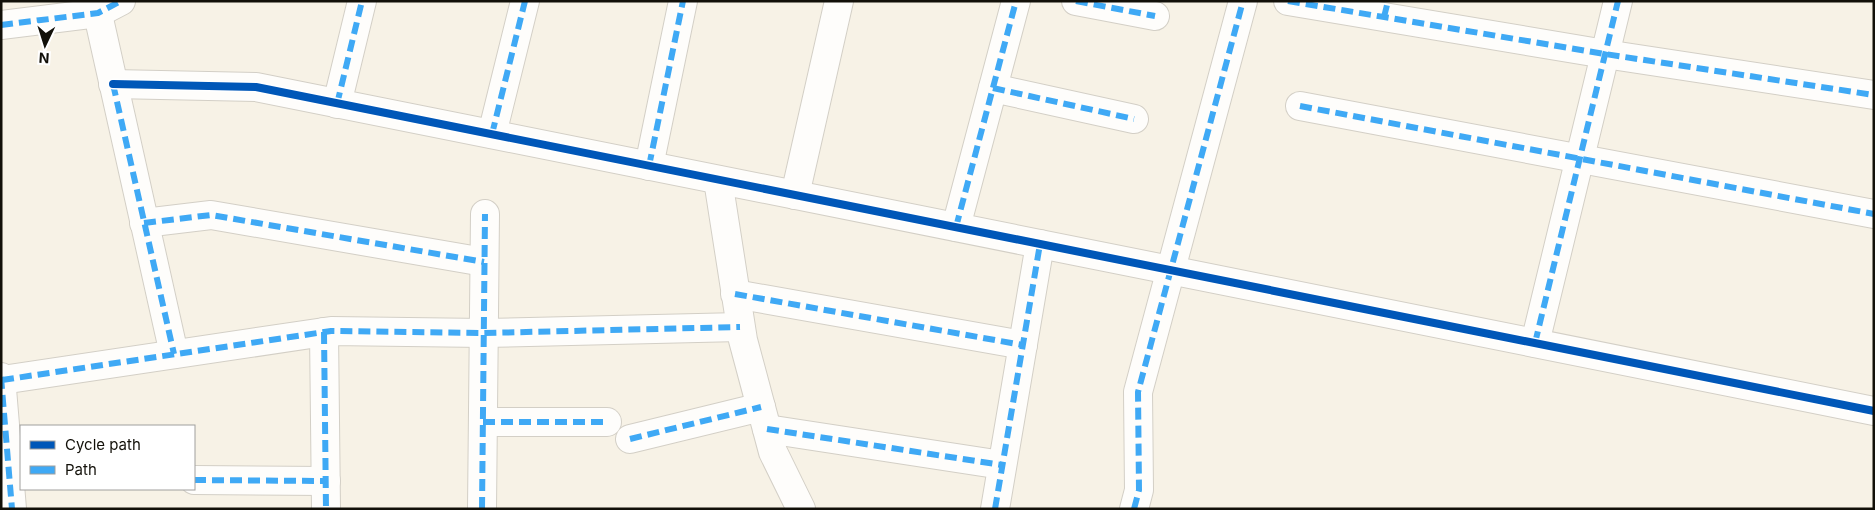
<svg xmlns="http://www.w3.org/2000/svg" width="1875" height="510" font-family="Inter,sans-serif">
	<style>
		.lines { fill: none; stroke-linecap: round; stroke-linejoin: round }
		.minor-casing { stroke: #d3cfc6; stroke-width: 30 }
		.minor { stroke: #fefdfb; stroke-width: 28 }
		.quiet { stroke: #3fa9f5; stroke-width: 6; stroke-dasharray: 12 6; stroke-linecap: butt }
		.cycleway-casing { stroke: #fff; stroke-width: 11 }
		.cycleway { stroke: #0057b8; stroke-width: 8 }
	</style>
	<rect width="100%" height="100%" fill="#f7f2e6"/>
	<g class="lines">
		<g class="minor-casing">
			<g id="minor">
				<polyline points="95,1 174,354"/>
				<polyline points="1076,1 1155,16"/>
				<polyline points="1288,1 1605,54 1874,95"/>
				<polyline points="1,25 98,13 121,1"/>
				<polyline points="113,84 256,87 1874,411"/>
				<polyline points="993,88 1134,119"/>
				<polyline points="337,104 362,1"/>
				<polyline points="1300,106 1874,214"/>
				<polyline points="492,134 525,1"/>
				<polyline points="649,166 683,1"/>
				<polyline points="718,180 743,340 773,452 801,509"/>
				<polyline points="795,195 839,1"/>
				<polyline points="144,223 211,215 484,262"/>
				<polyline points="956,227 1016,1"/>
				<polyline points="735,294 1023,345"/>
				<polyline points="324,332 326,509"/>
				<polyline points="1535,343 1618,1"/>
				<polyline points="1,377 12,509"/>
				<polyline points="2,380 331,331 484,333 740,327"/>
				<polyline points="483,422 607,422"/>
				<polyline points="767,429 1002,465"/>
				<polyline points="630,439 761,407"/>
				<polyline points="194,480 326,481"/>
				<polyline points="482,509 485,214"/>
				<polyline points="995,509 1040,244"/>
				<polyline points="1134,509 1139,490 1138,392 1243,1"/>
			</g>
		</g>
		<use href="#minor" class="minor"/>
		<g class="quiet">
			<polyline points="1076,1 1155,16"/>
			<polyline points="1288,1 1605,54 1874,95"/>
			<polyline points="1384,17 1388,1"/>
			<polyline points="1,25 98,13 121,1"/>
			<polyline points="113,84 174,354"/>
			<polyline points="993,88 1134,119"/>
			<polyline points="337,104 362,1"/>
			<polyline points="1300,106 1874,214"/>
			<polyline points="492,134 525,1"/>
			<polyline points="649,166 683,1"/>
			<polyline points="144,223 211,215 484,262"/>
			<polyline points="956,227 1016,1"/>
			<polyline points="735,294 1023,345"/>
			<polyline points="324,332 326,509"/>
			<polyline points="1535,343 1618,1"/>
			<polyline points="1,377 12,509"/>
			<polyline points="2,380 331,331 484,333 740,327"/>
			<polyline points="483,422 607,422"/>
			<polyline points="767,429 1002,465"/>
			<polyline points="630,439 761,407"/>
			<polyline points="194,480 326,481"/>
			<polyline points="482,509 485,214"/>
			<polyline points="995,509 1040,244"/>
			<polyline points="1134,509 1139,490 1138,392 1243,1"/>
		</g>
		<g class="cycleway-casing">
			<polyline id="cycleway" points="113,84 256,87 1874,411"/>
		</g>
		<use href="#cycleway" class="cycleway"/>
	</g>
	<rect width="1875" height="510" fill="none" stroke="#121009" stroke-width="5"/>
	<rect x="20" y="425" width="175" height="65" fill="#ffffff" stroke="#a09f9d"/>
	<rect x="30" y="441" width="25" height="8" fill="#0057b8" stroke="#a09f9d"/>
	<text x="65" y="450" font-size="15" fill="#121009">Cycle path</text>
	<rect x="30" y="466" width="25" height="8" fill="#3fa9f5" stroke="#a09f9d"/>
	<text x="65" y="475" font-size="15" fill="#121009">Path</text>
	<g transform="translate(45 45) rotate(184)" stroke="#ffffff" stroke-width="4" paint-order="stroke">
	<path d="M0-4L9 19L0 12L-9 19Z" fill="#121009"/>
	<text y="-8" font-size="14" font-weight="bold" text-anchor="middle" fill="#121009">N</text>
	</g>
</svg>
